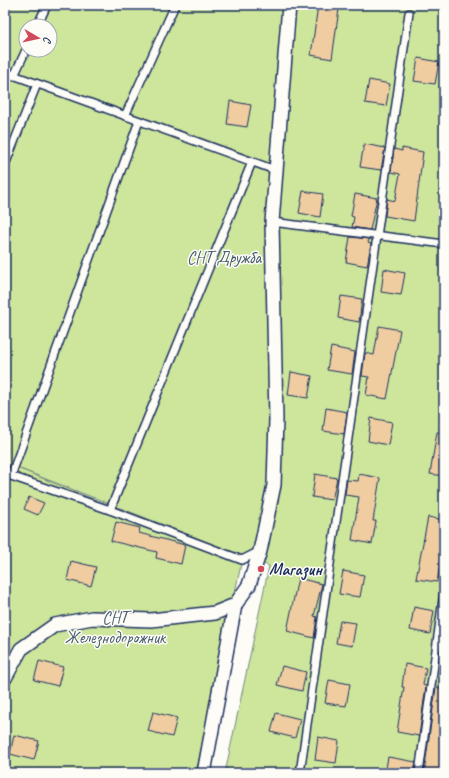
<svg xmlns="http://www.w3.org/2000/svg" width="449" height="778" font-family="Caveat,sans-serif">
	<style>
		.green { fill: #cde69c; stroke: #748a7d; fill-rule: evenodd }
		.building { fill: #f0cda1; stroke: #1b2f5e }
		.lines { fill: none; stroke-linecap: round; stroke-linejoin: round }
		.service-casing { stroke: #1b2f5e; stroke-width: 10 }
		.minor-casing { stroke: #1b2f5e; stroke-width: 16 }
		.service { stroke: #fdfcf7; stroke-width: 7 }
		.minor { stroke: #fdfcf7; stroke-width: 13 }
		.poi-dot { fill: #d1495b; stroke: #fdfcf7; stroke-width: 1.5 }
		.labels { text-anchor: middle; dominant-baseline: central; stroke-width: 3; stroke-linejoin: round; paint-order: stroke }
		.park-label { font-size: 17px; fill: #485d6e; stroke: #fdfcf7 }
		.poi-label { font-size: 17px; font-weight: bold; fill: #1b2f5e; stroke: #fdfcf7; text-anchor: start }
	</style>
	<rect width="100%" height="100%" fill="#fdfcf7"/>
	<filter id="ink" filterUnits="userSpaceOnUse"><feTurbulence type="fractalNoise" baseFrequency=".025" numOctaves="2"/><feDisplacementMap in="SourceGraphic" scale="8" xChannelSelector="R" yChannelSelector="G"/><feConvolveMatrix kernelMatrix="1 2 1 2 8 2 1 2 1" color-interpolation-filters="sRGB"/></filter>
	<g filter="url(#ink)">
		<path class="green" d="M5,5H443L444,773H225L269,566L15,467L242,560L196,773H5ZM26,26H50V50H26Z"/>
		<g class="building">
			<polygon points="318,5 339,9 332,59 311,55"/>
			<polygon points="418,58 439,62 435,84 414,81"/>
			<polygon points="369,80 390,84 386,106 365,103"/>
			<polygon points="230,101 251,105 247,127 227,124"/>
			<polygon points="364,144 385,148 381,170 360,167"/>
			<polygon points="402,148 423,152 414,221 385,216 387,199 395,201 400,174 391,172 394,149 402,151"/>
			<polygon points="303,191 323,194 320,217 299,213"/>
			<polygon points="355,194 377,198 370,230 352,227 354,217 351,216"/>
			<polygon points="350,237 369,239 368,243 371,244 367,266 346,262"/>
			<polygon points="384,269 405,273 401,295 381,292"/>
			<polygon points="341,296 362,299 359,322 338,318"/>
			<polygon points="379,326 400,330 387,399 366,395 369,377 362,376 365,353 374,355"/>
			<polygon points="331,347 355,352 352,374 327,370"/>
			<polygon points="291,372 312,376 308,398 288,395"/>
			<polygon points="326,408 347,412 344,434 323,431"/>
			<polygon points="371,418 392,422 388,445 368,441"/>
			<polygon points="437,432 444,432 444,476 430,474"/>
			<polygon points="315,474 337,478 332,500 312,497"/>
			<polygon points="359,474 380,478 373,521 376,521 372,544 352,540 359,497 345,495 347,480 358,481"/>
			<polygon points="29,497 44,503 38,515 24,509"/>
			<polygon points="428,517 444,520 444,540 437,582 416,579"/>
			<polygon points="116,522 140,528 139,533 185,545 181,564 156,558 157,552 111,541"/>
			<polygon points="71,561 96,567 91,586 67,580"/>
			<polygon points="343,571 364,575 360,597 339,594"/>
			<polygon points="298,578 322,584 314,616 317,617 314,638 287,631"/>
			<polygon points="414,607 434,611 430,634 410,630"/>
			<polygon points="340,621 356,623 352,646 336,643"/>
			<polygon points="39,661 63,667 58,686 34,680"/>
			<polygon points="405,664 426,668 423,685 426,686 419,736 397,732 404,687 402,687"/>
			<polygon points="282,666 306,672 302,691 277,685"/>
			<polygon points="329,680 350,684 346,706 325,703"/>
			<polygon points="436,687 444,689 444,773 424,773"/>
			<polygon points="153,712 177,718 172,737 148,731"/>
			<polygon points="276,713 300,719 295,738 271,732"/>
			<polygon points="14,735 39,741 34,760 10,754"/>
			<polygon points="318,737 339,741 336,763 315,760"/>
			<polygon points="388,757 416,762 414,773 385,773"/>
		</g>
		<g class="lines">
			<g class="service-casing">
				<g id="service">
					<polyline points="37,26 47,5"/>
					<polyline points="5,72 275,170"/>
					<polyline points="14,76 26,50"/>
					<polyline points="125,116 175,5"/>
					<polyline points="5,165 37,84"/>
					<polyline points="272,222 444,244"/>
					<polyline points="5,474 110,510 242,560 260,551"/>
					<polyline points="11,476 139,121"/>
					<polyline points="110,510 252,162"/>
					<polyline points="300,773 409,13"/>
					<polyline points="419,773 444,592"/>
				</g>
			</g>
			<g class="minor-casing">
				<g id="minor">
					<polyline points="5,678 21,649 55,625 92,618 151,620 215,613 235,605 249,585 260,551 274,485 276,419 272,222 289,5"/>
					<polyline points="204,773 235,605"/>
				</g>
			</g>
			<use href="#service" class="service"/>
			<use href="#minor" class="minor"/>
		</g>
	</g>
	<circle class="poi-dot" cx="261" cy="569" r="4"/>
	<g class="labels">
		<g class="park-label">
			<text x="224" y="257">СНТ Дружба</text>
			<text x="115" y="617">СНТ<tspan x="115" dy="20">Железнодорожник</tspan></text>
		</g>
		<g class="poi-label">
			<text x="269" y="569">Магазин</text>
		</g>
	</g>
	<rect width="449" height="778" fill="none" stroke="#fdfcf7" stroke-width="20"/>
	<rect x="10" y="10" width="429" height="758" fill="none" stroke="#1b2f5e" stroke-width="1.5" filter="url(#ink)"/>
	<g transform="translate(38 38) rotate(99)"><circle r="19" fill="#fdfcf7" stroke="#a3aaba"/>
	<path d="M0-3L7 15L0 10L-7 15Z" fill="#d1495b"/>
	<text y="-6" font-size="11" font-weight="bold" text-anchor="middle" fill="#1b2f5e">С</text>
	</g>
</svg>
